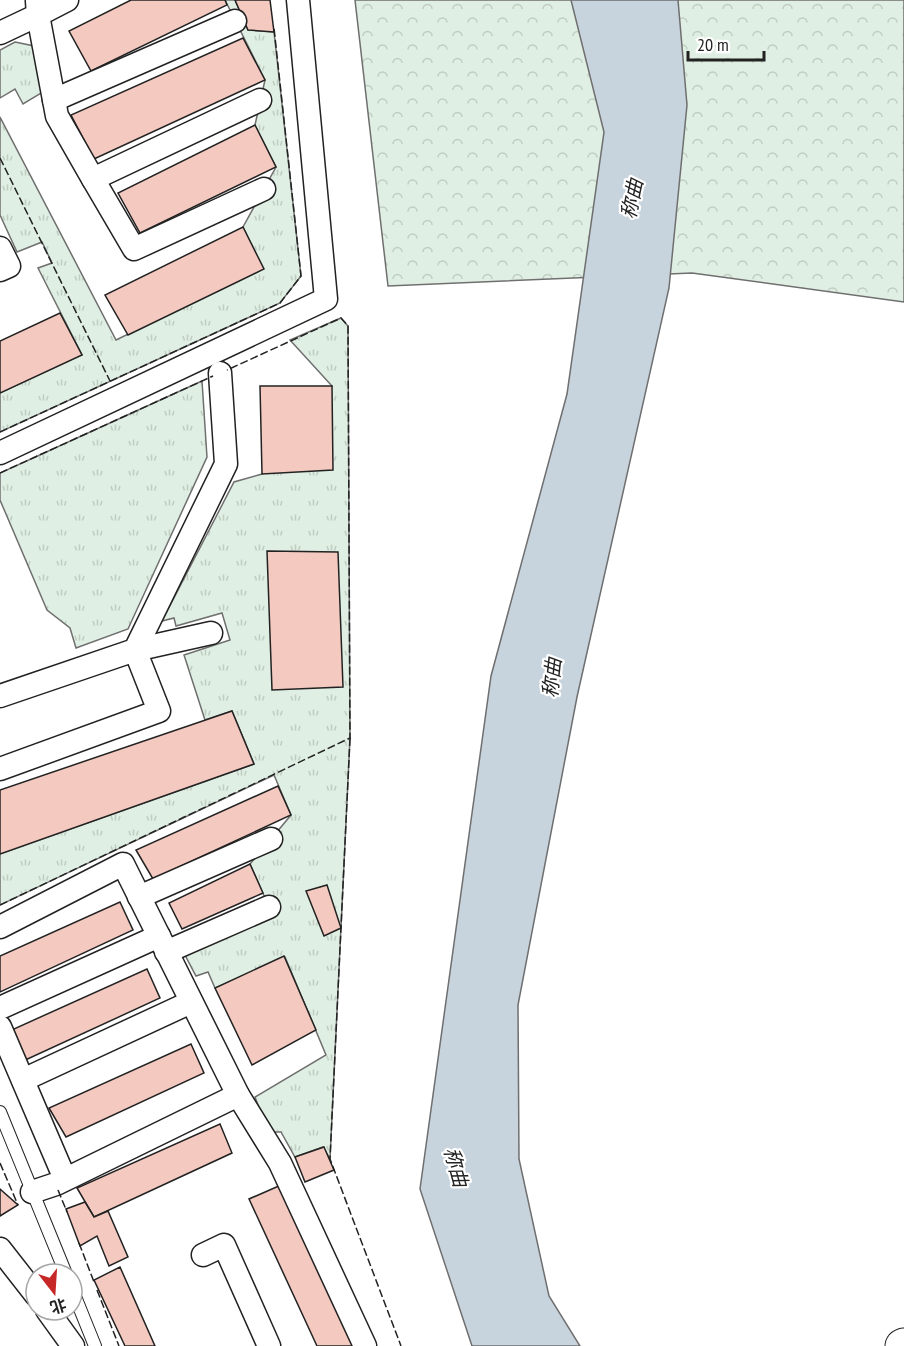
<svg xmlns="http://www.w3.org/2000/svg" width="904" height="1346" font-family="'PT Sans Narrow','Noto Sans SC',sans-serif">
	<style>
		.grass { fill: url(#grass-tufts); stroke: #6f6f6f; stroke-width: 1.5 }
		.park { fill: url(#park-crowns); stroke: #6f6f6f; stroke-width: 1.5 }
		.water { fill: #c7d3dd; stroke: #6f6f6f; stroke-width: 1.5 }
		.building { fill: #f3c9c0; stroke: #222; stroke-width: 1.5 }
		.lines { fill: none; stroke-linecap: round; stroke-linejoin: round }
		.lane-casing { stroke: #222; stroke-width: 14 }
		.street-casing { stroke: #222; stroke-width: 25 }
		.primary-casing { stroke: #222; stroke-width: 35 }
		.lane { stroke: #fff; stroke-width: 12 }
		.street { stroke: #fff; stroke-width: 22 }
		.primary { stroke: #fff; stroke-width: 33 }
		.fence { stroke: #222; stroke-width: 1.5; stroke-dasharray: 8 3; stroke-linecap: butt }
		.labels { text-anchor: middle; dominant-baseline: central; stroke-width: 4.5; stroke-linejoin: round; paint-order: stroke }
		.water-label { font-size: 20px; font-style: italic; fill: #222; stroke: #fff }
	</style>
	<defs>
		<pattern id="grass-tufts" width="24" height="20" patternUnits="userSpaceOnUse" patternTransform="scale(1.5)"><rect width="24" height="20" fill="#e0efe3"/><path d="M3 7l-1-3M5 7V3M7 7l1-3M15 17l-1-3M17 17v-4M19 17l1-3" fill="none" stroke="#c0cdc2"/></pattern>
		<pattern id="park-crowns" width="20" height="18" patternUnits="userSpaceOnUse" patternTransform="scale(1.5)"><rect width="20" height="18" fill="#e0efe3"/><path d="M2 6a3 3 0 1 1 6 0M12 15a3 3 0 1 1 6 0" fill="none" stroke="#c0cdc2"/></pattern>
	</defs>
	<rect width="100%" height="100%" fill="#fff"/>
	<g class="grass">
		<polygon points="225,0 235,0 248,30 274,32 301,276 280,303 0,432 0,393 82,355 38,268 52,263 42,242 17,252 0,215 0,117 116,340 263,269 243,227 276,167 255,125 265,80"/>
		<polygon points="15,42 34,46 43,92 23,104 15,89 0,98 0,50"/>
		<polygon points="341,318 348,326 350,738 330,1159 323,1147 295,1157 281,1132 268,1132 255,1097 326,1055 285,957 215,988 208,972 196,976 185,955 273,916 250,864 291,815 274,775 0,905 0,854 254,764 232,711 205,720 184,655 230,640 222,613 176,626 174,618 162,621 234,482 262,474 332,386 290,340"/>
		<polygon points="202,381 207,457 128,629 76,648 70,628 47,610 0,500 0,473"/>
	</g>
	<polygon class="park" points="355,0 904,0 904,302 692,273 388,286"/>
	<polygon class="water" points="571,0 678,0 687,105 669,288 577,697 518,1005 519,1159 549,1296 580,1346 472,1346 420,1189 491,676 567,394 604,132"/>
	<g class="building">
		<polygon points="131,0 225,0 227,5 91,71 69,31"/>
		<polygon points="235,0 270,0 274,32 248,30"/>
		<polygon points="243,38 265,80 94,159 71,115"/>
		<polygon points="255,125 276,167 140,233 118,193"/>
		<polygon points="243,227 264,269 128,335 105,295"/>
		<polygon points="60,313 82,355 0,393 0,341"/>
		<polygon points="260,386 332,386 333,470 262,474"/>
		<polygon points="267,551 338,552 343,687 272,690"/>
		<polygon points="232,711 254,764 0,854 0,790"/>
		<polygon points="278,786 291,815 153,879 136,850"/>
		<polygon points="250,864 263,893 182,929 169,903"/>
		<polygon points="327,885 341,928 324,936 306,891"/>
		<polygon points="120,902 133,930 0,992 0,956"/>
		<polygon points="284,956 316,1030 252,1065 215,988"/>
		<polygon points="147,969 160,998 21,1062 5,1033"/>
		<polygon points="191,1044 204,1073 66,1137 49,1108"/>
		<polygon points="220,1124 232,1153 94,1217 77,1188"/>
		<polygon points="324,1147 334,1170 305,1182 295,1157"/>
		<polygon points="281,1185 353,1346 317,1346 249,1199"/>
		<polygon points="0,1189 18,1205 0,1216"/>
		<polygon points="85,1202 94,1217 108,1211 128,1257 109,1266 97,1236 80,1246 66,1209"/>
		<polygon points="120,1267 155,1346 125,1346 94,1280"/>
	</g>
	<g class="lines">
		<g class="lane-casing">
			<g id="lane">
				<polyline points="0,1112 66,1274"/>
				<polyline points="72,1289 95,1346"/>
			</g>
		</g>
		<g class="street-casing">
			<g id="street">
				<polyline points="67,0 38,15 57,116 93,179 260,100"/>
				<polyline points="0,33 38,15 37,1"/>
				<polyline points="54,100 235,21"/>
				<polyline points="93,179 134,249 264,189"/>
				<polyline points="0,248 9,266 0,270"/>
				<polyline points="0,453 326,299 298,0"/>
				<polyline points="0,696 135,650 226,464 220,373"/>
				<polyline points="0,769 159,711 135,650 211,633"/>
				<polyline points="139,897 271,839"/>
				<polyline points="0,927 123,864 238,1095"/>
				<polyline points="166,952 269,907"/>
				<polyline points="0,1008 159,936"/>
				<polyline points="0,1027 65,1179"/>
				<polyline points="23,1080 191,1002"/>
				<polyline points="32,1192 56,1184 238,1095 280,1163 365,1346"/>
				<polyline points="0,1249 36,1295"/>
				<polyline points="203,1255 224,1245 269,1346"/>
				<polyline points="47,1310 73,1346"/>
			</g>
		</g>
		<g class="primary-casing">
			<polyline id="primary" points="902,1346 904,1345"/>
		</g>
		<use href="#lane" class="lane"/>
		<use href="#street" class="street"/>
		<use href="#primary" class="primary"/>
		<g class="fence">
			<polyline points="0,158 110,381"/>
			<polyline points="0,432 280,303 301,276 274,28"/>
			<polyline points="0,473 213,376"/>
			<polyline points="350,738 330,1159 401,1346"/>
			<polyline points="0,905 350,738 348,326 341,318 227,370"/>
			<polyline points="0,1163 18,1205"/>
			<polyline points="58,1190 67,1212"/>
			<polyline points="79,1243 94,1282"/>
			<polyline points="97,1290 119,1346"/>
		</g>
	</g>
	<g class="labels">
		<g class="water-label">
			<text transform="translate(632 199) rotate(-78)">称曲</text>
			<text transform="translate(552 678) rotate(-84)">称曲</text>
			<text transform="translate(456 1167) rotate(75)">称曲</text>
		</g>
	</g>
	<g transform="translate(54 1292) rotate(163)"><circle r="28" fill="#ffffff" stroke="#a7a7a7" stroke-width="1.5"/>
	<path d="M0-4.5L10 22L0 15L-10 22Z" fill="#c62828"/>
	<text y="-9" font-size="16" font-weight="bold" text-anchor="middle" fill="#222222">北</text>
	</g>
	<path d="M688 51v9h76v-9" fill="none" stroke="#222222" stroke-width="3"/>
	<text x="697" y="51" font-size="18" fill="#222222" stroke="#ffffff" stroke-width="4.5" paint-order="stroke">20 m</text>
</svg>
